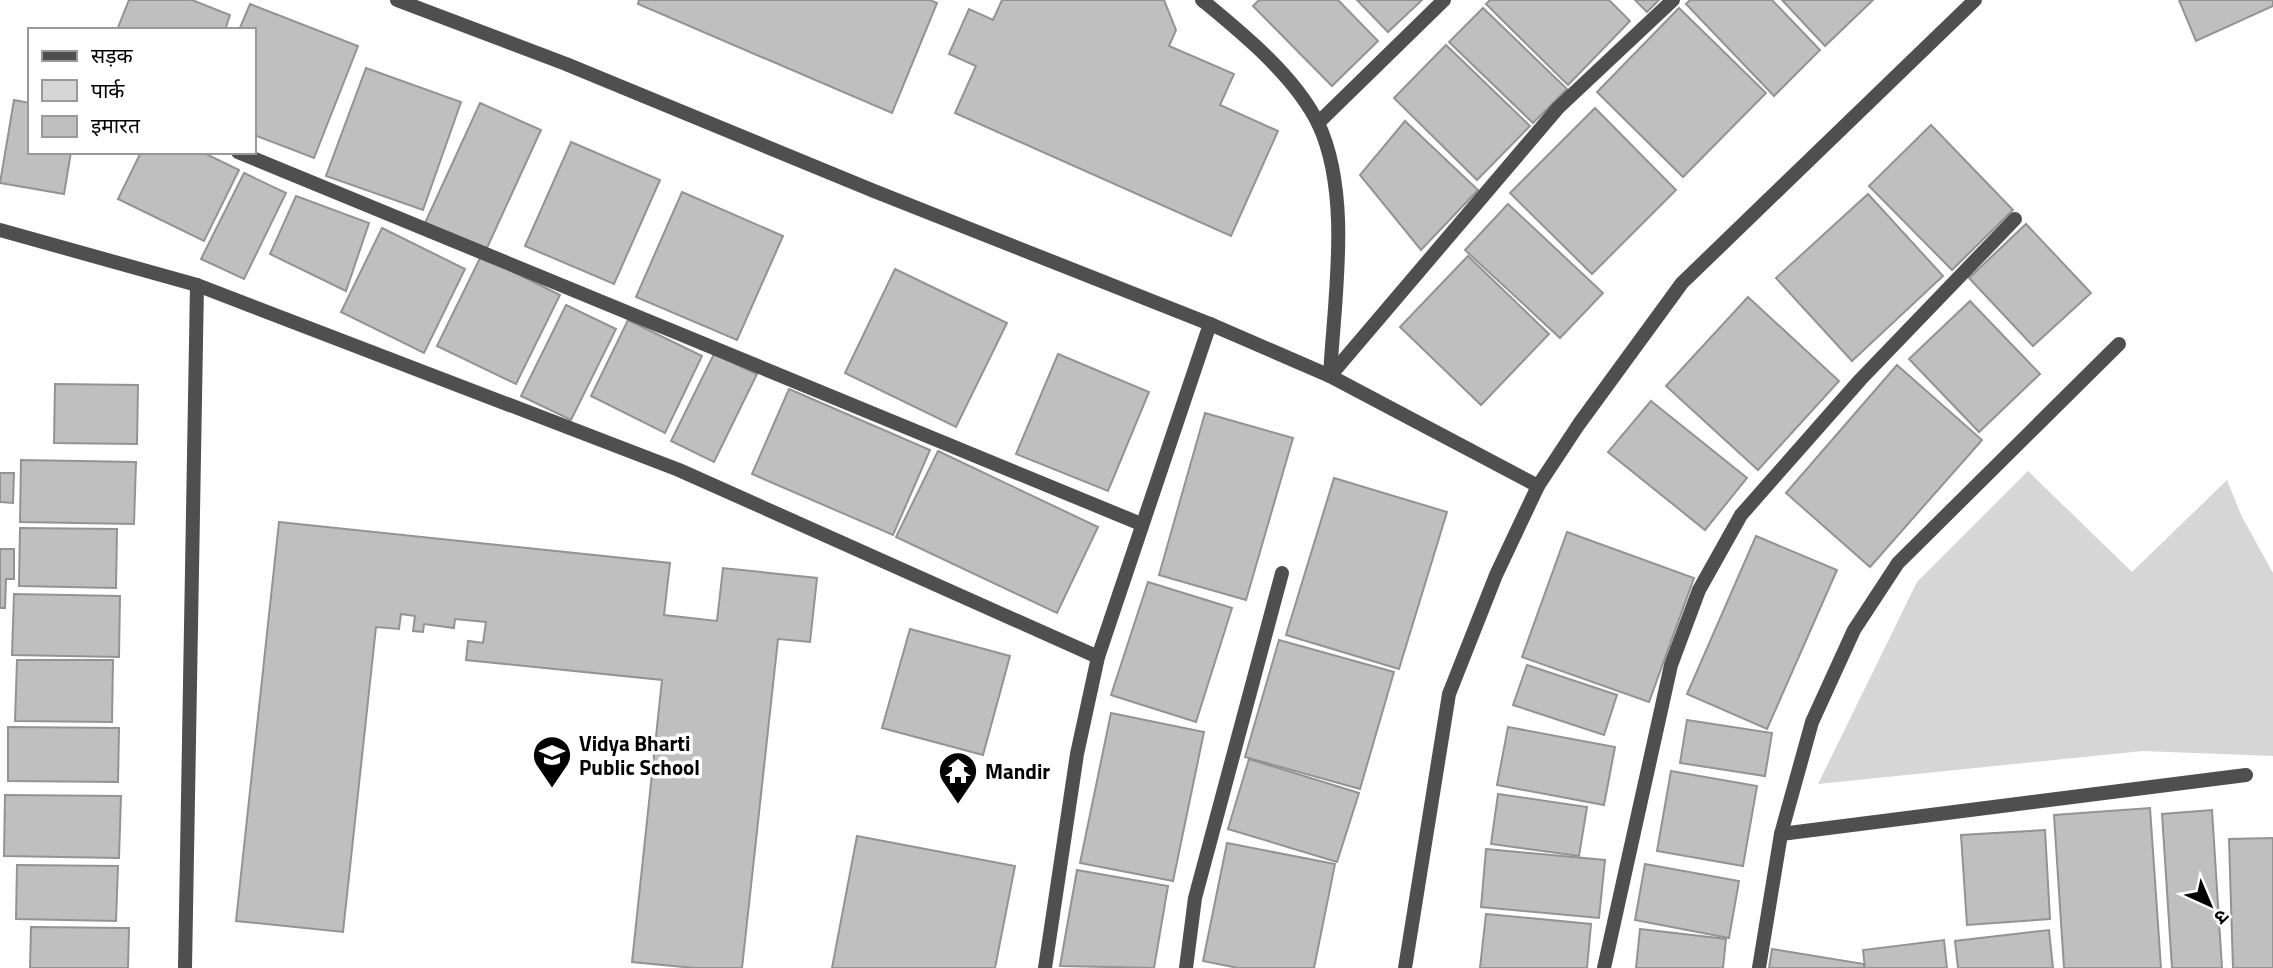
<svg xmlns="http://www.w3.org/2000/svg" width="2273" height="968" viewBox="0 0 2273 968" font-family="'Titillium Web','Noto Sans Devanagari',sans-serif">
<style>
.green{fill:#d6d6d6}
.building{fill:#bfbfbf;stroke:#939393;stroke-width:2}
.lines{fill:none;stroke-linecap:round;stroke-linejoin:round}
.minor{stroke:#4f4f4f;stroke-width:14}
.labels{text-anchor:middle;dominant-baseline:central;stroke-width:7;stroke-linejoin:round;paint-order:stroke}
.poi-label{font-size:21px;font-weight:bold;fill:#000;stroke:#fff;text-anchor:start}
</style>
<rect width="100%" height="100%" fill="#fff"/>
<!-- green -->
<polygon class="green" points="2028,471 2132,572 2227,480 2242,517 2273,573 2273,756 2143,751 1818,784 1917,582"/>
<!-- building -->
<g class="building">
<polygon points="129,0 192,0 230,15 225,30 117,30"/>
<polygon points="639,0 930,0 937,3 892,113 638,4"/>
<polygon points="1002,0 1164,0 1176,30 1169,46 1234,74 1220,105 1278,131 1231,236 955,113 976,66 949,54 969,9 993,20"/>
<polygon points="1259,0 1338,0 1378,41 1332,86 1253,6"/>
<polygon points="1357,0 1422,0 1388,32"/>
<polygon points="1490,0 1609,0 1630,21 1568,85 1486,4"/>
<polygon points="1635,0 1659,0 1647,12"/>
<polygon points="1690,0 1772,0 1820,50 1774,96 1686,4"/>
<polygon points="1782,0 1873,0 1825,46"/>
<polygon points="2179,0 2273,0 2273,6 2196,41"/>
<polygon points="250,4 358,46 314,158 254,135 254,30 239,30"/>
<polygon points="1483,8 1567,89 1533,123 1449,42"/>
<polygon points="1679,8 1766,93 1683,177 1597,92"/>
<polygon points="1446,45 1530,126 1477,180 1394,98"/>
<polygon points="366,68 461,102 423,210 326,176"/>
<polygon points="14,100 30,103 30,152 71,152 64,194 0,183"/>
<polygon points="480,103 541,130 486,250 425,223"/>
<polygon points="1595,108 1676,190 1592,274 1510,193"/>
<polygon points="1405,121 1478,190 1421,250 1360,175"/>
<polygon points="1931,125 2013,210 1952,270 1869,186"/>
<polygon points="571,142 660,180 614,284 525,246"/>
<polygon points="141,152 202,152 239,170 204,241 118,199"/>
<polygon points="244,173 286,193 244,279 201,259"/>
<polygon points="682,192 783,236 737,340 636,297"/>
<polygon points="1868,194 1943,276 1852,361 1776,278"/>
<polygon points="296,196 369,223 346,291 270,254"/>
<polygon points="1508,204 1603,293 1560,338 1465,250"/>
<polygon points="2026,224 2091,293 2033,346 1969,278"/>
<polygon points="382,228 465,269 424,353 341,312"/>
<polygon points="481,256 560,295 516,384 437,346"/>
<polygon points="1468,256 1549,334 1481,405 1400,327"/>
<polygon points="895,269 1007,323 956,427 845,373"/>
<polygon points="1748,297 1839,381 1758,470 1666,386"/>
<polygon points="1970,301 2040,374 1979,432 1909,359"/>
<polygon points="566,305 616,329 571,420 521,396"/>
<polygon points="628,320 702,356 665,433 591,396"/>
<polygon points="714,354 757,374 714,462 671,441"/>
<polygon points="1058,354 1149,392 1108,491 1016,454"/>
<polygon points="1897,365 1982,440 1870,567 1786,493"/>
<polygon points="55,384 138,385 137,444 54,443"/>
<polygon points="789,389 930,450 893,535 752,474"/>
<polygon points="1651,401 1747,478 1705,530 1608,452"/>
<polygon points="1205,413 1293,438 1246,600 1159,575"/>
<polygon points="938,451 1098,527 1057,613 896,537"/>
<polygon points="21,460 136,462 134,524 20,522"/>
<polygon points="0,473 14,473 13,503 0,502"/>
<polygon points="1334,478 1447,512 1399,669 1286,635"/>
<polygon points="279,522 670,563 664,615 717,621 723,568 817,578 810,642 778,639 742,968 694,968 632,962 662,680 466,660 468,641 483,643 486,622 455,619 454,628 424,624 423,632 413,631 415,616 401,614 399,629 376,627 343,932 236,921"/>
<polygon points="20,528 117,529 116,588 19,586"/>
<polygon points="1567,532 1694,578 1649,702 1522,657"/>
<polygon points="1756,536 1837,570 1767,729 1687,694"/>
<polygon points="0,549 14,549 14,579 6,579 5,608 0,608"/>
<polygon points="1148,582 1232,608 1196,722 1111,695"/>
<polygon points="14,594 120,596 119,657 12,655"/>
<polygon points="910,629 1010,656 983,755 882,728"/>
<polygon points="1279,640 1394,672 1360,789 1245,757"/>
<polygon points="17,660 113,660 112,722 15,721"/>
<polygon points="1527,665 1617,695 1604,735 1513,705"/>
<polygon points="1111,713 1204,732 1173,881 1080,863"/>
<polygon points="1687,720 1772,733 1765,776 1680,763"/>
<polygon points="8,727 119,728 118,782 8,781"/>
<polygon points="1508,727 1615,747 1604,805 1497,785"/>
<polygon points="1249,759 1359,793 1337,862 1228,829"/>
<polygon points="1671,771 1757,786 1743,866 1657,851"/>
<polygon points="1498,794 1587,807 1579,856 1491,844"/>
<polygon points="5,795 121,796 119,858 4,856"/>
<polygon points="2150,808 2161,968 2064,968 2054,815"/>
<polygon points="2212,810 2222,968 2172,968 2162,814"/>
<polygon points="2045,830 2050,919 1967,925 1961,835"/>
<polygon points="857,836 1015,866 995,968 832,968"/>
<polygon points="2273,838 2273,968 2233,968 2229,839"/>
<polygon points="1227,843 1335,864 1314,968 1238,968 1203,961"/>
<polygon points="1486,849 1605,860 1599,918 1481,907"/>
<polygon points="1645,864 1739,881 1729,938 1635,920"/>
<polygon points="17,865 118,866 116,921 16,919"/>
<polygon points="1077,870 1168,886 1154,968 1060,966"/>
<polygon points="1486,914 1591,924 1587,968 1480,968"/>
<polygon points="31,927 129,928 128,968 30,968"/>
<polygon points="1640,929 1726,939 1723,968 1636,968"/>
<polygon points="2049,930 2053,968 1958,968 1955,941"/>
<polygon points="1944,940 1947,968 1865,968 1863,950"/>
<polygon points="1772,949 1864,964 1864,968 1769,968"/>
</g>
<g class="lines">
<!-- minor -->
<g class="minor">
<polyline points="397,0 566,64 874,191 1210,324 1330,376 1538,486"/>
<path d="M1202 0C1242 33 1294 75 1318 123 1352 195 1334 299 1330 376"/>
<polyline points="1318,123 1444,0"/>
<polyline points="238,152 1141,524"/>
<polyline points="0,230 197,285 679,470 1098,657"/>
<polyline points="1330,376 1558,108 1673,0"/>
<polyline points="1781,834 2246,775"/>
<polyline points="185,968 197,285"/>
<polyline points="1045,968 1077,754 1098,657 1210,324"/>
<polyline points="1186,968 1195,898 1282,573"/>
<polyline points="1405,968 1449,694 1496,575 1538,486 1579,424 1682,283 1975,0"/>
<polyline points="1604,968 1671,665 1699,590 1741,515 1860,380 2015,219"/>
<polyline points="1759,968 1781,834 1812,722 1854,630 1898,563 2119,344"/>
</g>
</g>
<!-- icons -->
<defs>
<g id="school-pin" transform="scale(2.0125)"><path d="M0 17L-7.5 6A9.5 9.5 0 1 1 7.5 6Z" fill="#000" stroke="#fff"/><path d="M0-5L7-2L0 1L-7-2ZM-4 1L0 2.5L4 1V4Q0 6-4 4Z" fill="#fff"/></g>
<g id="temple-pin" transform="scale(2.0125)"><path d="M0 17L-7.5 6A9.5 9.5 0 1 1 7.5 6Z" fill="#000" stroke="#fff"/><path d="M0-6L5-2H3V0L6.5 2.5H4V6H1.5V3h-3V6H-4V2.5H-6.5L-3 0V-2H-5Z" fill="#fff"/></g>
</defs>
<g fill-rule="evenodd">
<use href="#school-pin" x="552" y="755"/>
<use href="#temple-pin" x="958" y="771"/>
</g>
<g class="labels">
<!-- poi labels -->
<g class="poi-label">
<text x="579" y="743">Vidya Bharti<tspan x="579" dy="24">Public School</tspan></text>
<text x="985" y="771">Mandir</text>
</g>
</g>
<!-- legend -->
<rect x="28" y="28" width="228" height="126" fill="#ffffff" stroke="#999999" stroke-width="2"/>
<rect x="42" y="51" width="35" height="10" fill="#4f4f4f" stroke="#999999" stroke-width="2"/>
<text x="91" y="63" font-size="21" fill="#000000">सड़क</text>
<rect x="42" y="80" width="35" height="21" fill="#d6d6d6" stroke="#999999" stroke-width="2"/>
<text x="91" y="98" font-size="21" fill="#000000">पार्क</text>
<rect x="42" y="116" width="35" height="21" fill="#bfbfbf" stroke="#999999" stroke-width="2"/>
<text x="91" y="133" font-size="21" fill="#000000">इमारत</text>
<!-- north arrow -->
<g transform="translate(2210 905) rotate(136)" stroke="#ffffff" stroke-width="5" paint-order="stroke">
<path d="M0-5L12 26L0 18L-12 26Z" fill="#000000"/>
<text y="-10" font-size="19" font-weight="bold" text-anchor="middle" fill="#000000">उ</text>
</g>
</svg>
